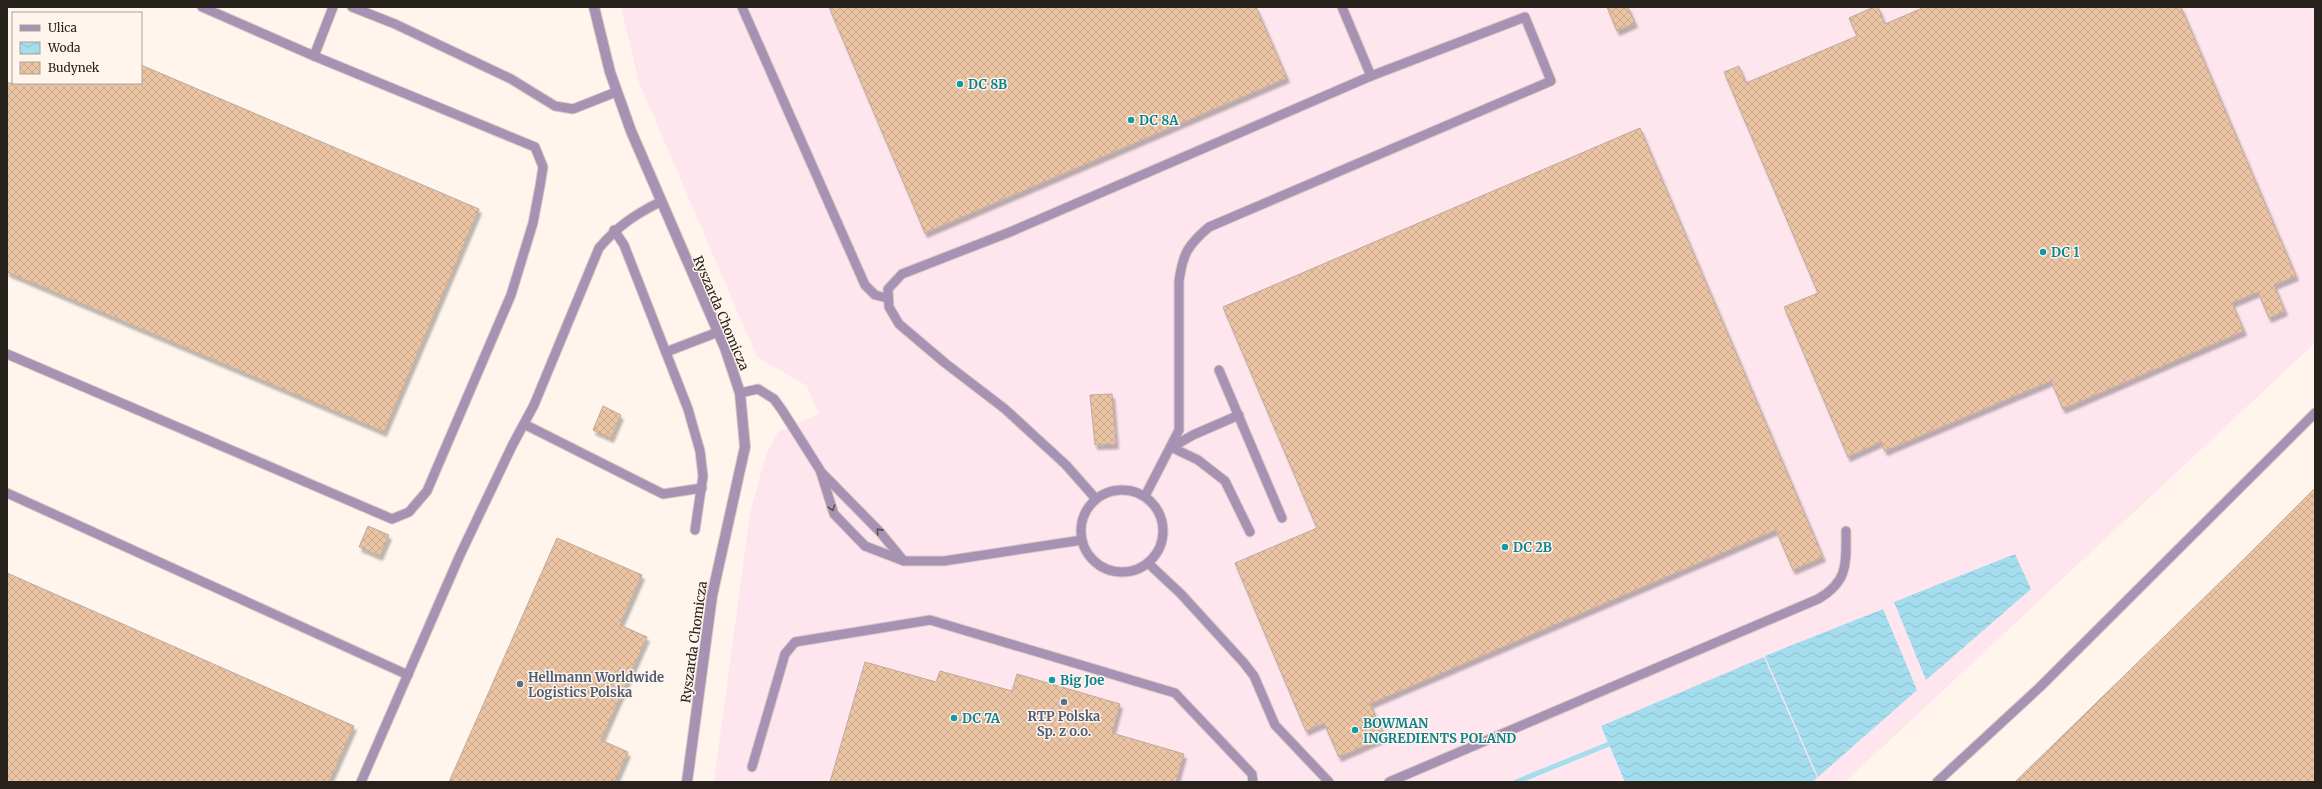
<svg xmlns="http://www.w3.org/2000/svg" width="2322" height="789" viewBox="0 0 2322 789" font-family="Merriweather,serif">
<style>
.commercial{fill:#fee5ee}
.water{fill:url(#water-waves)}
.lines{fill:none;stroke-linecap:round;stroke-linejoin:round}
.stream{stroke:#a4ddee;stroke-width:5}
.building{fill:url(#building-cross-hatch);stroke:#bbaa9d;filter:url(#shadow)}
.service-casing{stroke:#d8cfc7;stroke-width:11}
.minor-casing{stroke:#d8cfc7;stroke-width:12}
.service{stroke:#a892b3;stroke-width:9}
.minor{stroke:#a892b3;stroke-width:10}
.oneway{stroke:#5b4f59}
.culture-dot{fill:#0f9aa8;stroke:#fff5ec;stroke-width:1.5}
.service-dot{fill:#5c6f8a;stroke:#fff5ec;stroke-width:1.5}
.labels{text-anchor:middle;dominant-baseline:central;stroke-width:3;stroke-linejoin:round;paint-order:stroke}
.culture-label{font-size:13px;font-weight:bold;fill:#0d838f;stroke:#fff5ec;text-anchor:start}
.street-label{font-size:13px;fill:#28221d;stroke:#fff5ec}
.service-label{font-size:13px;font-weight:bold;fill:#4e5e75;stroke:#fff5ec;text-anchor:start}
</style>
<defs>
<pattern id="water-waves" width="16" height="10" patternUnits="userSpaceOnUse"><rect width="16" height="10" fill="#a4ddee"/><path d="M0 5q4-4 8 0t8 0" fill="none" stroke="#8dbdcc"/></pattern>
<pattern id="building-cross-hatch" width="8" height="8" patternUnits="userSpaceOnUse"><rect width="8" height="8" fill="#ebc4a4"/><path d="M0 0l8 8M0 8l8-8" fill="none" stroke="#caa88d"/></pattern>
<filter id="shadow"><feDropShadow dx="2.5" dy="4.5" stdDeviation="1" flood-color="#0004"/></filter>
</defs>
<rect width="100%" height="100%" fill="#fff5ec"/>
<!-- commercial -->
<polygon class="commercial" points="621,7 2315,7 2315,343 1845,782 714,782 750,513 766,455 778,432 819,414 807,386 757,357 639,82"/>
<!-- water -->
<g class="water">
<polygon points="2015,554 2031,589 1926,680 1894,602"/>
<polygon points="1883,609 1917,690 1818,777 1765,656"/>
<polygon points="1764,657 1817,778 1812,782 1625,782 1601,726"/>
</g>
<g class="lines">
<!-- stream -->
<polyline class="stream" points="1516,782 1609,744"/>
</g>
<!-- building -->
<g class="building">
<polygon points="829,7 1256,7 1287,78 925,233"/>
<polygon points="1607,7 1628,7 1635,23 1617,31"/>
<polygon points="1874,7 1878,7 1885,24 1925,7 2181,7 2296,276 2274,285 2285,311 2269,318 2258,292 2232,303 2244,331 2063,409 2051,381 1885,451 1881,442 1848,457 1784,307 1818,293 1724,72 1739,66 1746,83 1857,36 1849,18"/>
<polygon points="141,65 479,209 384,432 7,272 7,83 141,83"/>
<polygon points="1640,128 1823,557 1793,570 1776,530 1370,704 1385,737 1339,757 1324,723 1306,731 1235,563 1317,528 1223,307"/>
<polygon points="1112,394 1116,444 1095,445 1090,395"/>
<polygon points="603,406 621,415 611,438 593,430"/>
<polygon points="2315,488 2315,782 2015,782 2244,559"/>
<polygon points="368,526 389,535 380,556 359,547"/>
<polygon points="557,538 642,575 620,625 647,637 601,740 628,752 615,782 449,782"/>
<polygon points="7,573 354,726 329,782 7,782"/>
<polygon points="865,662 936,682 940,671 1012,691 1017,674 1120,704 1112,733 1184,754 1176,782 830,782"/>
</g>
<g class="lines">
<!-- service casing -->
<g class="service-casing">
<g id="service">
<polyline points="352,7 395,24 511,79 555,106 573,109 616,92"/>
<polyline points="742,7 865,285 875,295 887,298"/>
<polyline points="1342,7 1371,76"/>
<polyline points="314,56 333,7"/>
<polyline points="614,230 624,245 688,409 700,451 703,476 695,530"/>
<polyline points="666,352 718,332"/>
<polyline points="7,354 392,519 409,512 427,491 511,295 533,223 540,186 543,167 535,147 314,56 202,7"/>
<polyline points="1219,370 1282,518"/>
<polyline points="740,393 758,389 774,399 782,410 820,470 834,514 865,546 904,561 944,561 1082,540"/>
<polyline points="524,424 663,494 702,488"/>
<polyline points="1171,447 1198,460 1225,481 1250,532"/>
<polyline points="1172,447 1193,435 1239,415"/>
<polyline points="822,473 880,532 903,560"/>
<circle cx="1122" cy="531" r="41"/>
<polyline points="7,493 408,675"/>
<path d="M1096 499 1066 465 1005 409 945 363 899 324 889 307 888 289 902 274 1010 232 1371 76 1525 17 1551 81 1209 227C1188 245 1183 253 1179 281V430L1145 496"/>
<polyline points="1149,564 1181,594 1244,663 1254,676 1275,725 1329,782"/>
<polyline points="752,767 785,654 795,642 930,620 1175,693 1252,774 1253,782"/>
<path d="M361 782 460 555 512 446 534 405 599 248C618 226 634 215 660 202"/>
<path d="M1389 782 1818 599C1849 581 1846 563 1846 531"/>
<polyline points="1937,782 2040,687 2315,413"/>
</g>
</g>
<!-- minor casing -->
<g class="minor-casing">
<polyline id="minor" points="594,7 610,72 631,131 725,348 740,393 745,447 712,596 687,782"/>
</g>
<!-- service -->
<use href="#service" class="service"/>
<!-- minor -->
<use href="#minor" class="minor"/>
</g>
<!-- one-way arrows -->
<defs><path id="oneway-chevron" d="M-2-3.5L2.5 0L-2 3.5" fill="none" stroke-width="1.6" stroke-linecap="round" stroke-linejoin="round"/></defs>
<g class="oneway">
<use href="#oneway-chevron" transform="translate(832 508) rotate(72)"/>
<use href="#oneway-chevron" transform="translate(879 531) rotate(-132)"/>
</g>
<!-- markers -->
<g class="culture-dot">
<circle cx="960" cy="84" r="4"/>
<circle cx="1131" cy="120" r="4"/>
<circle cx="2043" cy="252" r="4"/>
<circle cx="1505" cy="547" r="4"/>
<circle cx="1052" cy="680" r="4"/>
<circle cx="954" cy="718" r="4"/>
<circle cx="1355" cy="730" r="4"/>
</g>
<g class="service-dot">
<circle cx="520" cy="684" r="4"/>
<circle cx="1064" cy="702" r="4"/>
</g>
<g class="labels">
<!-- culture labels -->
<g class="culture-label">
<text x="968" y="84">DC 8B</text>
<text x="1139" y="120">DC 8A</text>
<text x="2051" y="252">DC 1</text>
<text x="1513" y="547">DC 2B</text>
<text x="1060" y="680">Big Joe</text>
<text x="962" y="718">DC 7A</text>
<text x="1363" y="723">BOWMAN<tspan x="1363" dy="15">INGREDIENTS POLAND</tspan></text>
</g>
<!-- street labels -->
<g class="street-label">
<text transform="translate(721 313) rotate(67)">Ryszarda Chomicza</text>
<text transform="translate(694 642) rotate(-82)">Ryszarda Chomicza</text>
</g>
<!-- service labels -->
<g class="service-label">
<text x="528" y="677">Hellmann Worldwide<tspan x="528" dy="15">Logistics Polska</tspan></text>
<text x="1064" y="716" text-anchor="middle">RTP Polska<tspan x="1064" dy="15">Sp. z o.o.</tspan></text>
</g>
</g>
<!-- border -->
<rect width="2322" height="789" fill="none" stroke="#28221d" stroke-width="16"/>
<!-- legend -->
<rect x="12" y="12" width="130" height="72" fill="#fff5ec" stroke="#a9a199"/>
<rect x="20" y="25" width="20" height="6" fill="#a892b3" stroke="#a9a199"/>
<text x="48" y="32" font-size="12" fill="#28221d">Ulica</text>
<rect x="20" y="42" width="20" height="12" fill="url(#water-waves)" stroke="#a9a199"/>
<text x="48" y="52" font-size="12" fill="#28221d">Woda</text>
<rect x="20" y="62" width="20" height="12" fill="url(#building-cross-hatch)" stroke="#a9a199"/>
<text x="48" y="72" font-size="12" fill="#28221d">Budynek</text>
</svg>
